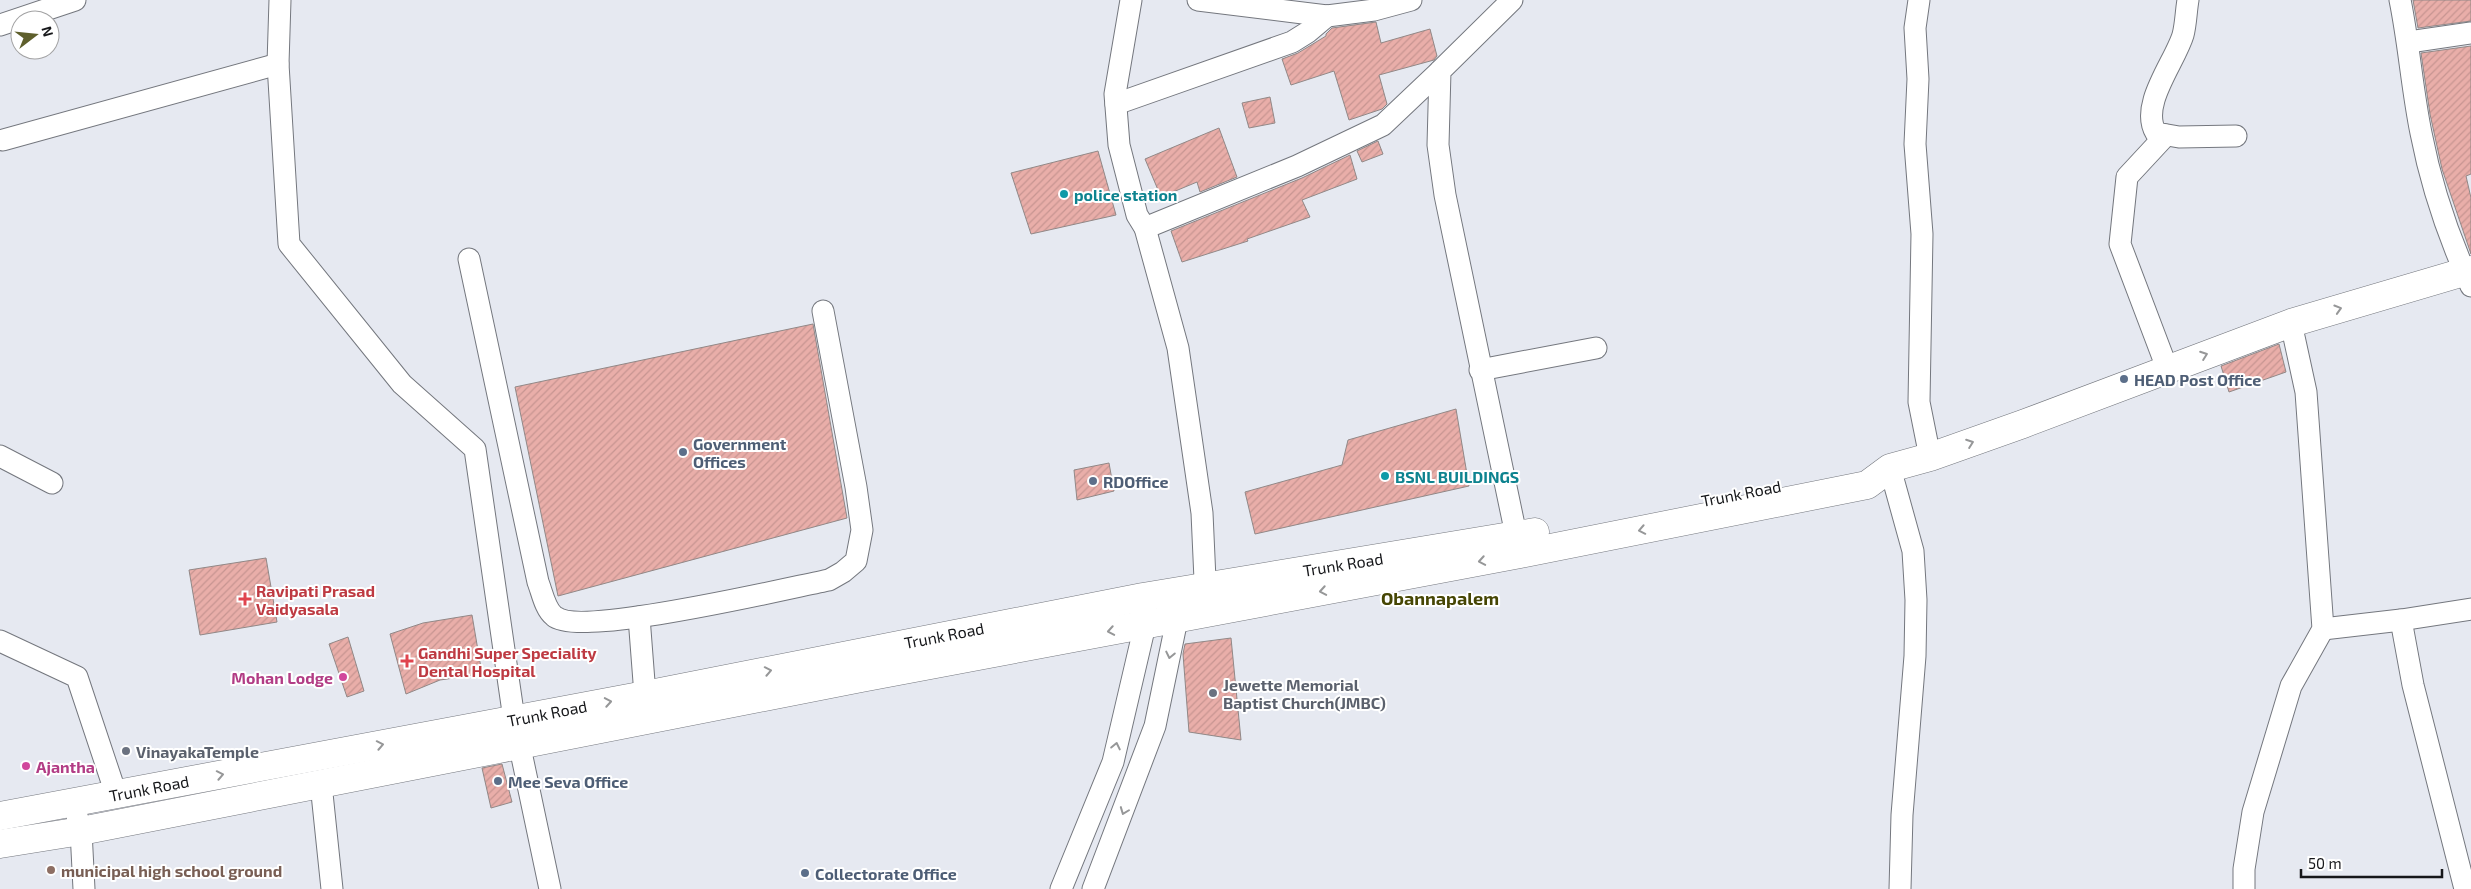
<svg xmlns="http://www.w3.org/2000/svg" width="2471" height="889" viewBox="0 0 2471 889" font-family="'Exo 2',sans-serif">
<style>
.building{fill:url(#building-hatch);stroke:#918887}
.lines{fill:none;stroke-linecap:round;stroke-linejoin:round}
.minor-casing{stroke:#74777e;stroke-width:23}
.major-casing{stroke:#74777e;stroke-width:29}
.minor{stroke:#fff;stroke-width:21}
.major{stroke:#fff;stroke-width:28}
.oneway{stroke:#969798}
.culture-dot{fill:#0f9aa8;stroke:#fff;stroke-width:2}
.service-dot{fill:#5c6f8a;stroke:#fff;stroke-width:2}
.health-dot{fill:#e0444e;stroke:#fff;stroke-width:2}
.hotel-dot{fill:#d1479c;stroke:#fff;stroke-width:2}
.worship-dot{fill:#6b7280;stroke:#fff;stroke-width:2}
.education-dot{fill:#8d6e63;stroke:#fff;stroke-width:2}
.labels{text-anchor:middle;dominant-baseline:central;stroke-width:4;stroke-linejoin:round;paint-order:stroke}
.culture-label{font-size:16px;font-weight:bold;fill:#0d838f;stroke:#fff;text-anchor:start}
.service-label{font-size:16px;font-weight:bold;fill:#4e5e75;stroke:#fff;text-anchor:start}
.street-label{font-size:16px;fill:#16171a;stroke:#fff}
.health-label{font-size:16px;font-weight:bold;fill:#be3a42;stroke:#fff;text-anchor:start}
.hotel-label{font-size:16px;font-weight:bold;fill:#b23c85;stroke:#fff;text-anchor:end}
.worship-label{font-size:16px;font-weight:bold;fill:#5b616d;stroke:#fff;text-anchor:start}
.education-label{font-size:16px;font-weight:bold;fill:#785e54;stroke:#fff;text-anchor:start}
.neighbourhood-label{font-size:18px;font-weight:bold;fill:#464604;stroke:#fff}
</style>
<defs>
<pattern id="building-hatch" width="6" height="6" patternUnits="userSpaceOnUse" patternTransform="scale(1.25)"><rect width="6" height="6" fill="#e9aea9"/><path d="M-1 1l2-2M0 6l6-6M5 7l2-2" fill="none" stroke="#c79591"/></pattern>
</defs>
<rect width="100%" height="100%" fill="#e6e9f1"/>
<!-- building -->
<g class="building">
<polygon points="2413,0 2471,0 2471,21 2418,28"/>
<polygon points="1376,22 1381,43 1430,29 1437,56 1434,60 1379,75 1387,104 1382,109 1349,120 1334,71 1291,85 1282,59 1298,53 1326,36 1326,34 1332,28"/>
<polygon points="2471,46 2471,174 2466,176 2471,198 2471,254 2442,169 2430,114 2421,53"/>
<polygon points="1270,97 1275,123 1249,128 1242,103"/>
<polygon points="1219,128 1237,177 1200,192 1197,182 1161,197 1145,159"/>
<polygon points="1378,141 1383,154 1362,162 1357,151"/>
<polygon points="1098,151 1116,215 1031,234 1011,173"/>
<polygon points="1350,155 1357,179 1302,200 1310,217 1247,239 1248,241 1182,262 1171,231 1302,178"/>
<polygon points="813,324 847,518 558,596 515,387"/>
<polygon points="2279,344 2286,372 2229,392 2221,366"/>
<polygon points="1456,409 1469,486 1255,534 1245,492 1342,465 1348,440"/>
<polygon points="1109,463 1114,491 1077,500 1074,470"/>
<polygon points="266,558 277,622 200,635 189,570"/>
<polygon points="472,615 482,674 440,680 406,694 390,634 423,623"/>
<polygon points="348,637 364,691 347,697 329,644"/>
<polygon points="1231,638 1241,740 1189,732 1183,654 1185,644"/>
<polygon points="502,764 512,802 491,808 482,768"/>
</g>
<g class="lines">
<!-- minor casing -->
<g class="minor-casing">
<g id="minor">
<polyline points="280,0 278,64 289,244 402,384 475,449 514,719 550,889"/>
<polyline points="1131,0 1115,94 1119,145 1137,215 1145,228 1178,348 1202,513 1206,602"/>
<polyline points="1198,0 1327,16 1374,10 1411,0"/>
<polyline points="1512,0 1440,71 1438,145 1445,195 1519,549"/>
<polyline points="1919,0 1915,28 1918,79 1915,144 1922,234 1919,402 1930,457"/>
<path d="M2188 0C2186 11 2186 24 2183 35 2175 62 2139 105 2156 133L2179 137 2236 136"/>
<path d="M2400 0C2409 44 2412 89 2421 133 2431 185 2449 238 2471 286"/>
<polyline points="0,25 75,0"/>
<polyline points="2409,42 2471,33"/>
<polyline points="1116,104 1292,42 1308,32 1327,16"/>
<polyline points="2166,135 2127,177 2120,244 2167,368"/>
<polyline points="3,140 278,64"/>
<polyline points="1145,228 1297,166 1383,125 1440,71"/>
<path d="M469 259 538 582C542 592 545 609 554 616 579 638 788 588 829 580L843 572 856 561 862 530 856 487 823 311"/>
<polyline points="1480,370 1596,348"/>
<polyline points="0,456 52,483"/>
<polyline points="1890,468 1913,551 1916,600 1915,656 1902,815 1900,889"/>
<polyline points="639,617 645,695"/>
<polyline points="2401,620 2413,685 2465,889"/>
<polyline points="2323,629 2401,620 2471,609"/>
<polyline points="0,641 77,677 116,794"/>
<polyline points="321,784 332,889"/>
<polyline points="77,816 81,831 84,889"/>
<polyline points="1061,889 1113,762 1145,625 1144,611"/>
<polyline points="1093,889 1155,726 1180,605"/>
<polyline points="2244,889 2244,869 2253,812 2291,686 2323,629 2306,392 2291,323"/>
</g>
</g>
<!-- major casing -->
<g class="major-casing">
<g id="major">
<polyline points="0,816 645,695 1143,597 1535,532"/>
<polyline points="0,844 81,831 861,678 1520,554 1867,485 1890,468 1930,457 2023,424 2291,323 2471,270"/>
</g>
</g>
<!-- minor -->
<use href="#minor" class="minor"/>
<!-- major -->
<use href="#major" class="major"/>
</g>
<!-- one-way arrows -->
<defs><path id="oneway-chevron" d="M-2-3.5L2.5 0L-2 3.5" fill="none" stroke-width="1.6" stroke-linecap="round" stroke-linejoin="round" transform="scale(1.25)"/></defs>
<g class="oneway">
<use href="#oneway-chevron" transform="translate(2338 309) rotate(-17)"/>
<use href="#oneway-chevron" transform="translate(2204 355) rotate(-20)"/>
<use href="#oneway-chevron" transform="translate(1970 443) rotate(-20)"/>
<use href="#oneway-chevron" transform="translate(1642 530) rotate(169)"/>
<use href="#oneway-chevron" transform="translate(1482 561) rotate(170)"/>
<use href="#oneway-chevron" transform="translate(1323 591) rotate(170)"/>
<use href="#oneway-chevron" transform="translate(1111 631) rotate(170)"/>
<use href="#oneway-chevron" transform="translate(1170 655) rotate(102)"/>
<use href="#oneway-chevron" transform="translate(768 671) rotate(-11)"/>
<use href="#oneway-chevron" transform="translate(608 702) rotate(-10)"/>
<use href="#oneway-chevron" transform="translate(380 745) rotate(-11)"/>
<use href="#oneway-chevron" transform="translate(1116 746) rotate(-78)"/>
<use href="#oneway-chevron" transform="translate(220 775) rotate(-11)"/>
<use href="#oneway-chevron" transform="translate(1124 811) rotate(111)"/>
</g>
<!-- markers -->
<g class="culture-dot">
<circle cx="1064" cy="194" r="5"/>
<circle cx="1385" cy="476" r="5"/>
</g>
<g class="service-dot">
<circle cx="2124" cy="379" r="5"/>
<circle cx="683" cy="452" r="5"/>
<circle cx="1093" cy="481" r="5"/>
<circle cx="498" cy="781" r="5"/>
<circle cx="805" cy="873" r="5"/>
</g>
<g class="health-dot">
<path d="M242.5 591.5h5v5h5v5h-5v5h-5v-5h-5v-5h5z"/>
<path d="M404.5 653.5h5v5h5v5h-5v5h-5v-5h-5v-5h5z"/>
</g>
<g class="hotel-dot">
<circle cx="343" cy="677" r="5"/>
<circle cx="26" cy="766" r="5"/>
</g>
<g class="worship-dot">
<circle cx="1213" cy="693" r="5"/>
<circle cx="126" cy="751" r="5"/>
</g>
<circle class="education-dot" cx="51" cy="870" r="5"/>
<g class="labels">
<!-- culture labels -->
<g class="culture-label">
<text x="1074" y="194">police station</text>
<text x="1395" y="476">BSNL BUILDINGS</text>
</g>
<!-- service labels -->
<g class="service-label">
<text x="2134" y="379">HEAD Post Office</text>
<text x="693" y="443">Government<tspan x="693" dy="18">Offices</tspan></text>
<text x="1103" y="481">RDOffice</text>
<text x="508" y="781">Mee Seva Office</text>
<text x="815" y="873">Collectorate Office</text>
</g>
<!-- street labels -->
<g class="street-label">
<text transform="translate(1741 493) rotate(-11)">Trunk Road</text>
<text transform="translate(1343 564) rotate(-9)">Trunk Road</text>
<text transform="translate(944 635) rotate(-11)">Trunk Road</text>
<text transform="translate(547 713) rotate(-11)">Trunk Road</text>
<text transform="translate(149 788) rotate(-11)">Trunk Road</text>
</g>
<!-- health labels -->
<g class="health-label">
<text x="256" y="590">Ravipati Prasad<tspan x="256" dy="18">Vaidyasala</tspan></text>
<text x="418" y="652">Gandhi Super Speciality<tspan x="418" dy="18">Dental Hospital</tspan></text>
</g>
<!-- hotel labels -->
<g class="hotel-label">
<text x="333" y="677">Mohan Lodge</text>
<text x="36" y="766" text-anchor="start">Ajantha</text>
</g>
<!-- worship labels -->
<g class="worship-label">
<text x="1223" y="684">Jewette Memorial<tspan x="1223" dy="18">Baptist Church(JMBC)</tspan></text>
<text x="136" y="751">VinayakaTemple</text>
</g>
<!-- education labels -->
<g class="education-label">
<text x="61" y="870">municipal high school ground</text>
</g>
<!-- neighbourhood labels -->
<g class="neighbourhood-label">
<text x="1440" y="598">Obannapalem</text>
</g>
</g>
<!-- north arrow -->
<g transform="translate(35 35) rotate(74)"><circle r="24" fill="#ffffff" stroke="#a2a2a3"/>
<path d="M0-4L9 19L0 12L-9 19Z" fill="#5e5f2c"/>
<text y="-8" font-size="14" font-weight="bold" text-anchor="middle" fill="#16171a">N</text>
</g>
<!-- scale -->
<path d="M2301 869v8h141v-8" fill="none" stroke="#16171a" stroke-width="2.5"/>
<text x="2308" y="869" font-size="15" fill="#16171a" stroke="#ffffff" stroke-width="4" paint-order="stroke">50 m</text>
</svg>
